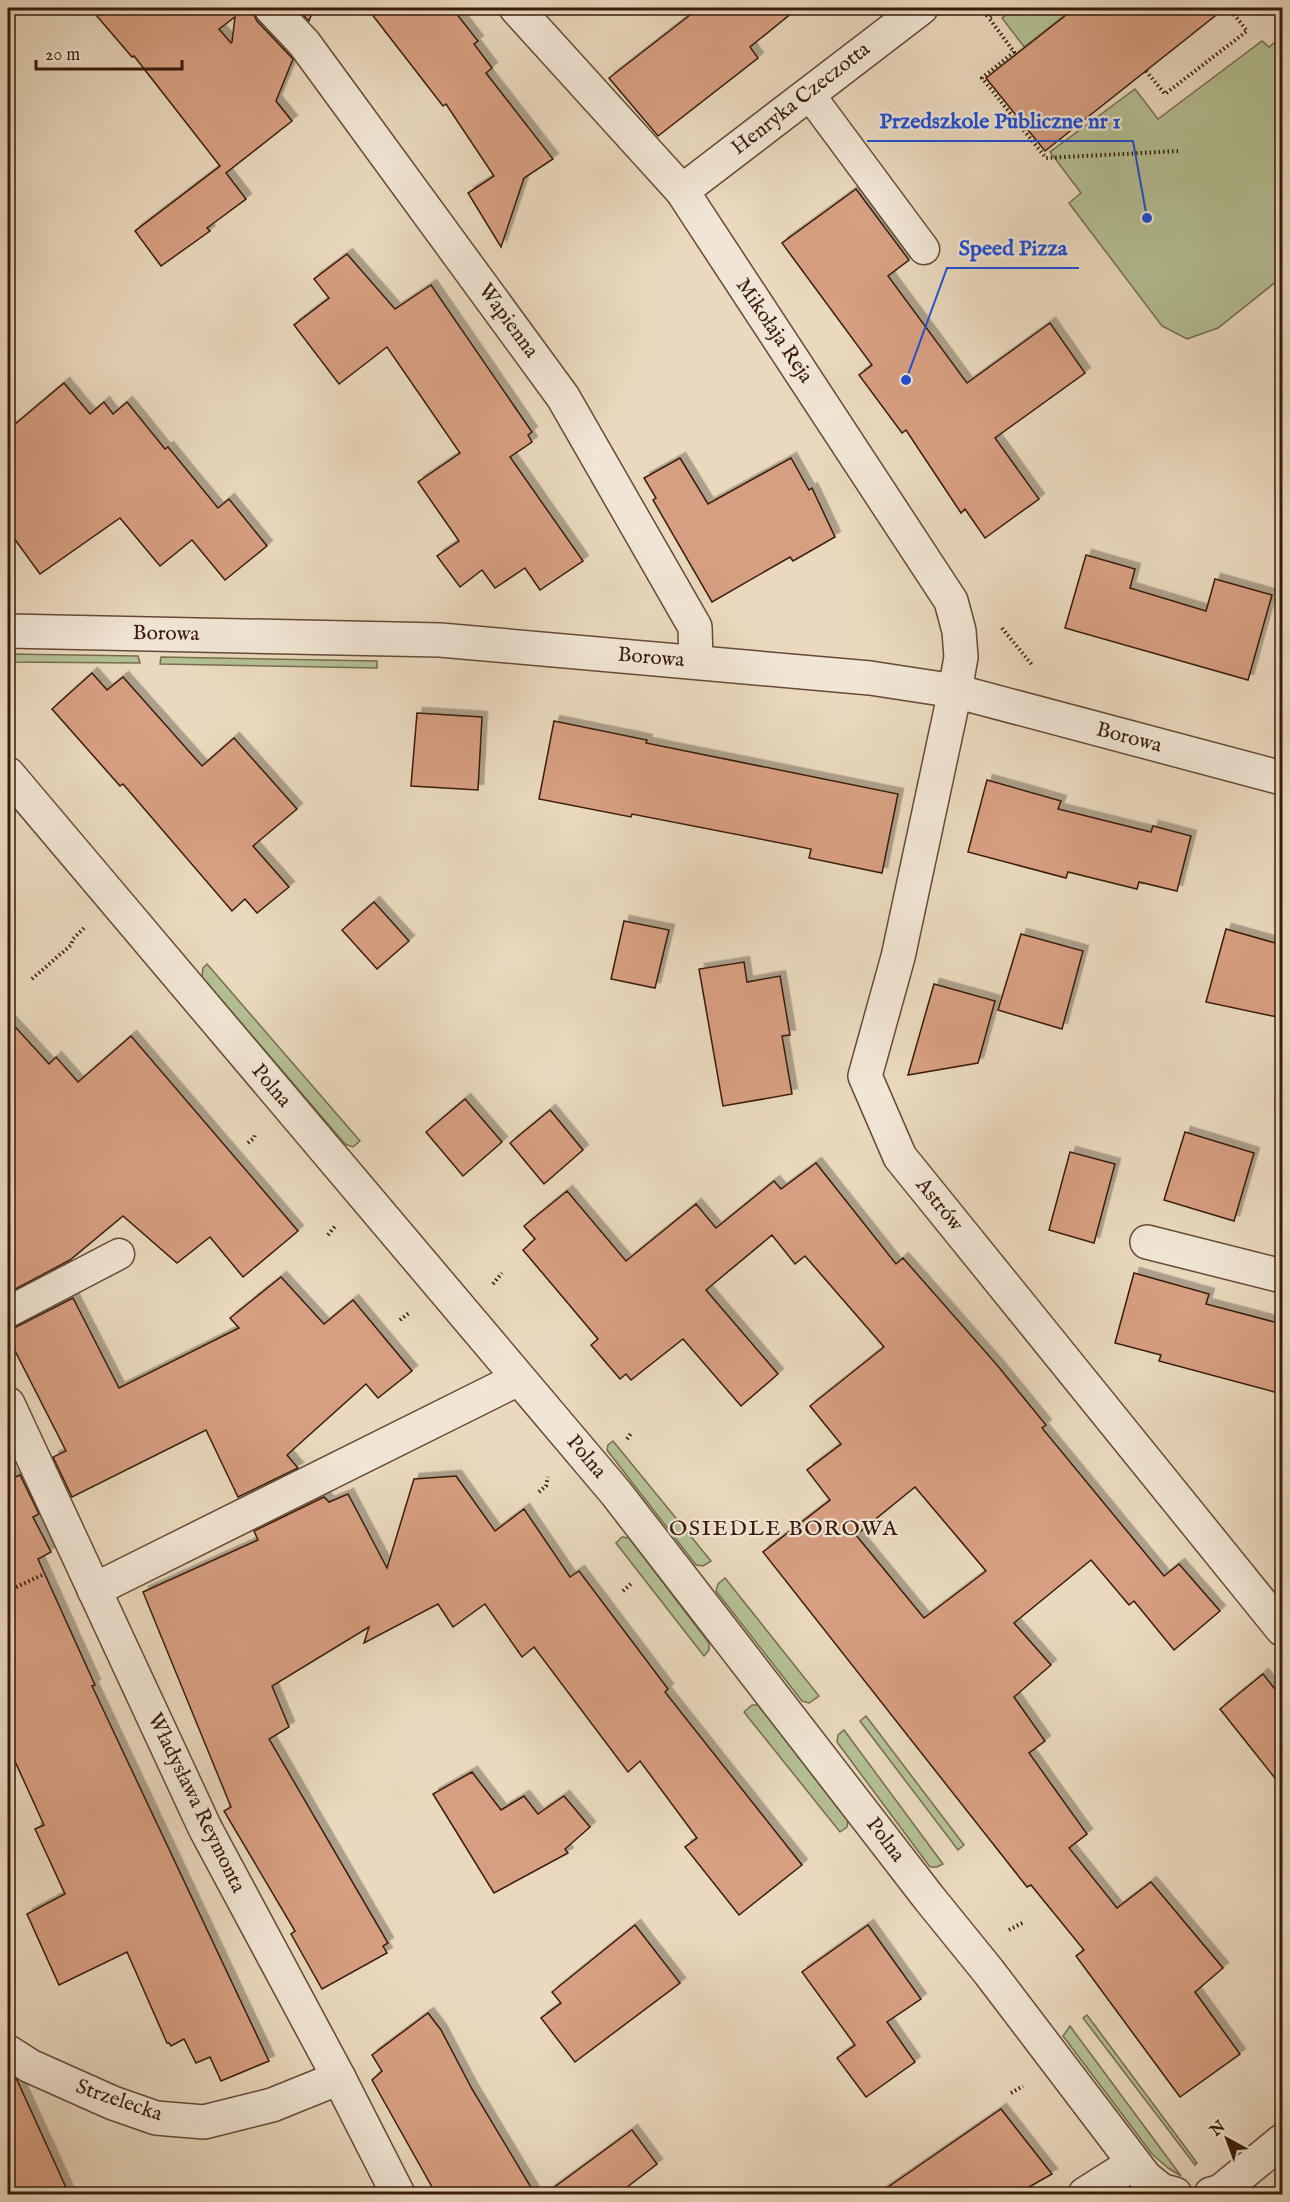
<svg xmlns="http://www.w3.org/2000/svg" width="1290" height="2202" viewBox="0 0 1290 2202" font-family="'IM FELL English',serif">
<style>
.green{fill:#b4c094;stroke:#766e4f;stroke-width:1.5}
.building{fill:#d79f81;stroke:#381b0a;stroke-width:1.5;fill-rule:evenodd;filter:url(#shadow)}
.lines{fill:none;stroke-linecap:round;stroke-linejoin:round}
.lane-casing{stroke:#644a37;stroke-width:33}
.street-casing{stroke:#644a37;stroke-width:36}
.path{stroke:#381b0a;stroke-width:4;stroke-dasharray:1.5 3;stroke-linecap:butt}
.lane{stroke:#f1e6d5;stroke-width:30}
.street{stroke:#f1e6d5;stroke-width:33}
.labels{text-anchor:middle;dominant-baseline:central;stroke-width:4.5;stroke-linejoin:round;paint-order:stroke}
.street-label{font-size:21px;fill:#381b0a;stroke:#f1e6d5}
.neighbourhood-label{font-size:22px;letter-spacing:1.5px;fill:#381b0a;stroke:#f1e6d5}
.leader{fill:none;stroke:#1d4ed8;stroke-width:2}
.callout-dot{fill:#1d4ed8;stroke:#f1e6d5;stroke-width:2}
.callout-label{font-size:22px;text-anchor:middle;font-weight:bold;fill:#1d4ed8;stroke:#f1e6d5;stroke-width:4.5;stroke-linejoin:round;paint-order:stroke}
</style>
<defs>
<filter id="shadow"><feDropShadow dx="5.5" dy="-5.5" stdDeviation="0" flood-color="#0004"/></filter>
</defs>
<rect width="100%" height="100%" fill="#ead9be"/>
<filter id="stains"><feTurbulence type="fractalNoise" baseFrequency=".00333" numOctaves="4"/><feColorMatrix values="0 0 0 0 .2 0 0 0 0 .09 0 0 0 0 .02 0 0 0 .5 -.17"/></filter>
<radialGradient id="worn" r=".72"><stop offset=".6" stop-color="#630" stop-opacity="0"/><stop offset="1" stop-color="#630" stop-opacity=".3"/></radialGradient>
<!-- green -->
<g class="green">
<polygon points="1016,8 1075,8 1025,48 1002,18"/>
<polygon points="1282,36 1282,277 1218,328 1187,339 1162,326 1069,203 1081,193 1050,152 1135,89 1158,119 1262,41 1269,47"/>
<polygon points="8,654 138,656 140,663 8,662"/>
<polygon points="161,657 377,661 377,668 160,664"/>
<polygon points="207,964 360,1141 353,1147 345,1144 202,977 203,968"/>
<polygon points="613,1441 711,1561 703,1566 696,1565 607,1450 608,1445"/>
<polygon points="622,1537 629,1538 709,1643 709,1650 704,1656 616,1543"/>
<polygon points="725,1578 819,1696 809,1703 802,1701 716,1591 718,1584"/>
<polygon points="752,1705 758,1705 848,1821 847,1827 840,1832 744,1712"/>
<polygon points="866,1716 964,1845 958,1850 860,1721"/>
<polygon points="844,1730 943,1864 937,1867 930,1867 837,1742 838,1735"/>
<polygon points="1087,2015 1197,2163 1195,2165 1083,2018"/>
<polygon points="1070,2026 1181,2176 1168,2168 1152,2154 1063,2036"/>
</g>
<!-- building -->
<g class="building">
<path d="M90 8H253V13L257 21 293 59 276 101 292 121 226 173 246 199 207 228 210 231 161 266 135 231 220 166 134 56 132 57ZM235 17 232 42 231 43 219 29Z"/>
<polygon points="296,8 314,8 309,21"/>
<polygon points="367,8 452,8 478,41 474,44 492,68 486,73 553,159 524,178 501,247 468,193 494,176 446,104 443,106"/>
<polygon points="699,8 798,8 750,47 758,58 658,136 609,78"/>
<polygon points="1075,8 1225,8 1045,151 986,78"/>
<polygon points="856,189 909,260 888,276 967,383 1050,323 1085,373 995,438 1039,499 985,538 965,509 961,513 906,430 902,433 859,375 872,365 782,243"/>
<polygon points="347,254 395,309 431,285 532,432 528,435 532,442 510,457 583,561 540,590 525,568 495,588 482,570 460,587 437,556 459,541 418,482 460,453 387,347 339,384 294,325 329,298 314,279"/>
<polygon points="64,383 90,414 104,402 113,414 127,402 165,449 168,447 218,508 229,499 267,546 225,580 192,540 160,566 120,518 40,574 8,530 8,430"/>
<polygon points="680,458 708,504 791,458 809,490 812,488 835,537 793,561 790,557 712,602 653,500 656,498 644,478"/>
<polygon points="1086,555 1135,569 1130,588 1206,611 1215,579 1272,595 1248,680 1065,628"/>
<polygon points="92,673 107,690 123,677 202,766 234,738 297,809 253,846 289,887 257,913 245,899 232,911 123,784 120,786 52,709"/>
<polygon points="417,713 482,717 478,790 411,786"/>
<polygon points="554,721 647,740 646,743 898,794 882,873 809,858 811,849 632,814 631,817 539,799"/>
<polygon points="987,780 1061,801 1058,809 1151,832 1153,826 1191,836 1177,891 1139,882 1137,889 1068,872 1066,878 968,852"/>
<polygon points="374,902 409,941 377,969 342,930"/>
<polygon points="624,921 669,930 655,988 611,979"/>
<polygon points="1226,929 1282,945 1282,1018 1206,1002"/>
<polygon points="1021,934 1083,951 1062,1029 998,1010"/>
<polygon points="744,962 747,982 780,976 790,1035 782,1036 792,1094 723,1106 699,969"/>
<polygon points="934,984 995,1001 978,1063 908,1075"/>
<polygon points="8,1019 49,1064 56,1057 78,1082 131,1036 298,1231 243,1277 210,1237 177,1263 123,1216 70,1260 8,1293"/>
<polygon points="465,1099 502,1142 463,1176 426,1132"/>
<polygon points="550,1110 583,1150 544,1184 510,1143"/>
<polygon points="1185,1132 1254,1153 1234,1221 1164,1200"/>
<polygon points="1070,1152 1115,1164 1094,1243 1049,1230"/>
<path d="M816 1163 896 1264 903 1258 997 1365 1046 1425 1042 1428 1164 1576 1179 1564 1220 1611 1174 1650 1134 1601 1129 1605 1091 1560 1014 1623 1051 1665 1014 1697 1045 1741 1029 1753 1087 1834 1069 1848 1117 1908 1151 1882 1223 1968 1195 1992 1240 2054 1180 2097 1076 1956 1084 1950 1031 1885 1027 1887 763 1552 830 1500 807 1470 841 1444 810 1406 884 1347 805 1256 795 1264 772 1235 706 1290 778 1374 741 1406 683 1339 631 1380 626 1374 620 1379 591 1345 598 1339 523 1250 535 1239 524 1226 567 1191 626 1261 696 1204 716 1228 774 1181 781 1189ZM915 1487 986 1571 924 1618 856 1535Z"/>
<polygon points="1134,1273 1209,1294 1206,1304 1282,1324 1282,1394 1159,1361 1161,1355 1115,1343"/>
<polygon points="281,1277 324,1324 353,1300 412,1371 378,1398 366,1384 287,1455 298,1468 238,1497 206,1430 72,1497 53,1457 66,1451 8,1337 8,1329 16,1327 73,1298 119,1388 239,1328 230,1318"/>
<polygon points="8,1468 13,1478 20,1475 39,1514 33,1517 51,1552 38,1559 95,1685 92,1686 269,2061 221,2081 210,2057 196,2063 184,2039 171,2046 169,2043 167,2043 127,1952 59,1985 27,1914 65,1894 35,1829 44,1825 8,1746"/>
<polygon points="456,1476 495,1531 524,1509 570,1577 579,1571 668,1689 665,1692 802,1865 739,1915 685,1847 697,1838 640,1761 628,1772 534,1647 522,1657 485,1604 453,1627 438,1604 364,1643 369,1627 272,1686 289,1727 269,1739 388,1943 383,1946 387,1953 322,1989 291,1934 295,1931 224,1811 231,1807 143,1592 258,1540 254,1531 324,1497 329,1502 348,1494 387,1568 414,1479"/>
<polygon points="1263,1674 1282,1698 1282,1787 1220,1709"/>
<polygon points="472,1772 501,1810 524,1796 538,1814 564,1796 590,1827 565,1849 568,1853 494,1893 433,1794"/>
<polygon points="635,1925 680,1983 575,2062 541,2018 561,2003 552,1992"/>
<polygon points="868,1925 921,1999 887,2022 915,2062 866,2097 837,2058 855,2045 802,1972"/>
<polygon points="428,2013 441,2030 472,2089 535,2194 436,2194 372,2080 382,2071 372,2055"/>
<polygon points="8,2074 17,2080 69,2194 8,2194"/>
<polygon points="1001,2109 1052,2174 1017,2194 878,2194"/>
<polygon points="632,2130 657,2164 618,2194 545,2194"/>
</g>
<g class="lines">
<!-- lane casing -->
<g class="lane-casing">
<g id="lane">
<polyline points="809,94 924,249"/>
<polyline points="8,1312 119,1254"/>
</g>
</g>
<!-- street casing -->
<g class="street-casing">
<g id="street">
<polyline points="271,8 304,43 563,397 695,627 696,662"/>
<polyline points="516,8 682,191 951,601 959,631 961,657 955,691 898,957 865,1076 900,1157 1282,1629"/>
<polyline points="682,191 921,8"/>
<polyline points="8,631 440,640 870,678 955,691 1282,778"/>
<polyline points="8,774 616,1493 929,1898 989,1972 1145,2177 1161,2190 1175,2194"/>
<polyline points="1147,1242 1282,1276"/>
<polyline points="8,1404 205,1828 339,2078 398,2194"/>
<polyline points="94,1590 518,1379"/>
<polyline points="8,2052 30,2066 113,2103 156,2118 204,2122 272,2105 339,2078"/>
<polyline points="1085,2194 1134,2163"/>
<polyline points="1211,2194 1221,2191 1282,2141"/>
</g>
</g>
<!-- path -->
<g class="path">
<polyline points="981,8 989,18"/>
<polyline points="1002,8 989,18 1014,52 982,78 1046,158 1179,151"/>
<polyline points="1146,71 1165,94 1247,31 1229,8"/>
<polyline points="1002,628 1033,666"/>
<polyline points="32,979 71,945 73,939 84,928"/>
<polyline points="248,1143 254,1138 255,1134"/>
<polyline points="328,1235 336,1225"/>
<polyline points="493,1284 502,1273"/>
<polyline points="400,1320 410,1312"/>
<polyline points="627,1439 632,1432"/>
<polyline points="539,1492 546,1486 548,1477"/>
<polyline points="8,1591 42,1575"/>
<polyline points="623,1591 633,1582"/>
<polyline points="1009,1930 1024,1922"/>
<polyline points="1011,2093 1023,2086"/>
<polyline points="1031,2194 1043,2187"/>
</g>
<!-- lane -->
<use href="#lane" class="lane"/>
<!-- street -->
<use href="#street" class="street"/>
</g>
<g class="labels">
<!-- street labels -->
<g class="street-label">
<text transform="translate(801 99) rotate(-38)">Henryka Czeczotta</text>
<text transform="translate(508 321) rotate(54)">Wapienna</text>
<text transform="translate(774 331) rotate(56)">Mikołaja Reja</text>
<text transform="translate(166 634) rotate(1)">Borowa</text>
<text transform="translate(651 658) rotate(5)">Borowa</text>
<text transform="translate(1129 738) rotate(15)">Borowa</text>
<text transform="translate(271 1086) rotate(50)">Polna</text>
<text transform="translate(939 1205) rotate(51)">Astrów</text>
<text transform="translate(586 1457) rotate(50)">Polna</text>
<text transform="translate(196 1803) rotate(64)">Władysława Reymonta</text>
<text transform="translate(885 1840) rotate(53)">Polna</text>
<text transform="translate(119 2101) rotate(19)">Strzelecka</text>
</g>
<!-- neighbourhood labels -->
<g class="neighbourhood-label">
<text x="784" y="1529">OSIEDLE BOROWA</text>
</g>
</g>
<!-- callouts -->
<path class="leader" d="M1147 218L1133 141H867M906 380L947 268H1079"/>
<g class="callout-dot">
<circle cx="1147" cy="218" r="6"/>
<circle cx="906" cy="380" r="6"/>
</g>
<g class="callout-label">
<text x="1000" y="128">Przedszkole Publiczne nr 1</text>
<text x="1013" y="255">Speed Pizza</text>
</g>
<!-- margin -->
<rect width="1290" height="2202" fill="none" stroke="#ead9be" stroke-width="30"/>
<rect x="9" y="9" width="1272" height="2184" fill="none" stroke="#381b0a" stroke-width="3"/>
<rect x="15" y="15" width="1260" height="2172" fill="none" stroke="#381b0a" stroke-width="1.5"/>
<!-- north arrow -->
<g transform="translate(1227 2139) rotate(319)" stroke="#f1e6d5" stroke-width="4.5" paint-order="stroke">
<path d="M0-4.5L10 22L0 15L-10 22Z" fill="#381b0a"/>
<text y="-9" font-size="16" font-weight="bold" text-anchor="middle" fill="#381b0a">N</text>
</g>
<!-- scale -->
<path d="M36 60v9h146v-9" fill="none" stroke="#381b0a" stroke-width="3"/>
<text x="45" y="60" font-size="18" fill="#381b0a" stroke="#f1e6d5" stroke-width="4.5" paint-order="stroke">20 m</text>
<rect width="100%" height="100%" filter="url(#stains)"/>
<rect width="100%" height="100%" fill="url(#worn)"/>
</svg>
